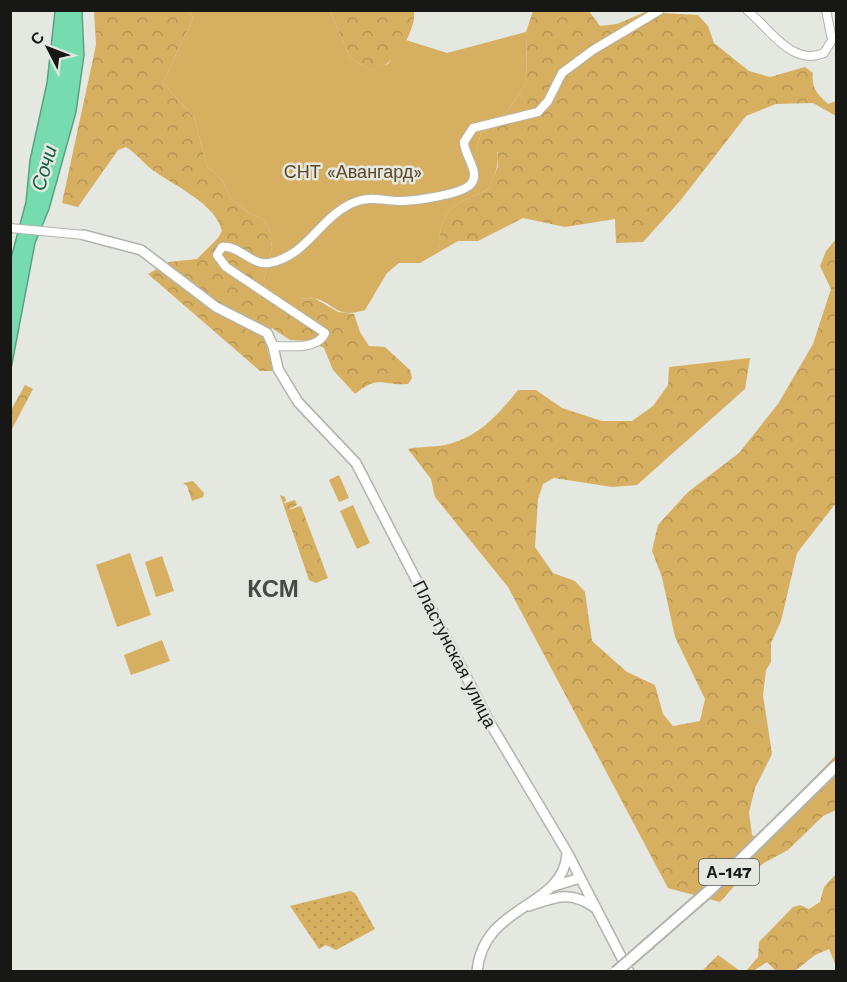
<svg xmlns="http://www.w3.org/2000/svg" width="847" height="982" viewBox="0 0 847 982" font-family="'Work Sans',sans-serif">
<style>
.grass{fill:url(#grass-dots)}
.forest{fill:url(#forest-crowns)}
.garden{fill:#d6af61}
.water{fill:#76dcb0;stroke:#5aa182;stroke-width:1.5}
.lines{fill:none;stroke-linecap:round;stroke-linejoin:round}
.tertiary-casing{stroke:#b1b4ad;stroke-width:10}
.secondary-casing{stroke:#b1b4ad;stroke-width:12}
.tertiary{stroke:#fff;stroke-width:8}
.secondary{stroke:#fff;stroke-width:9}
.trunk-bridge-casing{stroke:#b1b4ad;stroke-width:14;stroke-linecap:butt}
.trunk-bridge{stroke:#fff;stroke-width:10}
.labels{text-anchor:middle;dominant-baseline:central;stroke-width:5;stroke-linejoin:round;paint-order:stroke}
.shield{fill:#e5e7e1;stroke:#555653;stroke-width:1.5}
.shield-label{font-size:16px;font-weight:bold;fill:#171816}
.park-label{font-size:18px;fill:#5a4824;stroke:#e5e7e1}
.street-label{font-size:18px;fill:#171816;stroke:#e5e7e1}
.water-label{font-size:20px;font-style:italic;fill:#116145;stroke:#e5e7e1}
.district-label{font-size:24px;font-weight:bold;fill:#474944;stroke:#e5e7e1}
</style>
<defs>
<pattern id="grass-dots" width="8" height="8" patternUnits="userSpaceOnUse" patternTransform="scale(1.5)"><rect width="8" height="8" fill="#d6af61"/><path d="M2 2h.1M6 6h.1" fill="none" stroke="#b79654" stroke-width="1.8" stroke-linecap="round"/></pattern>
<pattern id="forest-crowns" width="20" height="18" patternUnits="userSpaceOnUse" patternTransform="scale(1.5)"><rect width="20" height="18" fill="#d6af61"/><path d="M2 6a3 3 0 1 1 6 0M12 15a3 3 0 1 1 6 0" fill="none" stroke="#b79654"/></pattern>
</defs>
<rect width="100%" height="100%" fill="#e5e7e1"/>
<!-- grass -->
<polygon class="grass" points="350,891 355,893 375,929 336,950 326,945 319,949 290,906"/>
<!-- forest -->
<g class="forest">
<path d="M94 11H187L193 18 163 83 194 117 207 166 223 181 231 199 251 214 263 219 269 228 272 247 264 279 294 299 314 298 338 312 354 314 360 332 369 346 385 347 410 370 412 378 408 384C382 386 379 374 355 394L333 370 324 348 310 341 290 340 272 328 264 336 273 371H260L148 274 169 262 197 259 218 238 222 231C216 204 175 186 154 171 144 164 137 154 126 147L118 150 78 207 62 203 96 45Z"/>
<path d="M330 11H414C416 27 402 52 389 62 385 66 377 68 371 70L350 58Z"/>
<path d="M533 11H589L600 26 617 24 645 12 698 15 708 26 714 43 749 71 770 77 805 67 813 73C811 88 817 94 828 104L836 101V116L813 103 776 104 746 116 680 201 643 242 616 243 615 219 565 227 523 218 478 241H458L439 252C439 207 452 206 489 189L498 166V152L476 151 481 133 493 127 509 109 527 82 526 32Z"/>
<path d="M836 239V503L797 553 781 621 771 643V662L766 670 763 695 772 754 755 788 749 812 752 835 758 838 836 755V810L823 816 788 850 764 863 737 883 720 902 668 888 508 587 435 497 431 479 408 449C414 447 434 447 445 445 478 438 498 415 518 390H536L562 408 602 421H632L653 406 668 385 669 367 750 358 745 389 637 485 612 487 554 478 543 484 538 499 535 547 553 573 575 581 585 592 592 641 627 672 655 685 663 714 673 726 700 721 705 699 675 637 662 577 652 551 658 525 688 492 739 453 778 404 813 344 831 289 820 266 826 251Z"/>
<polygon points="25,385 33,389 11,431 11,410"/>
<polygon points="193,481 204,493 203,497 192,501 187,486 183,483"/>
<polygon points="280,495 285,497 286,501 284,502 286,507 285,503 295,500 297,505 288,510 301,506 328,578 316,583 309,580"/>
<polygon points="836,874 836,966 829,949 815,955 795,971 776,971 767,962 753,971 746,971 758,957 759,942 793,907 800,905 809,909 820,902 824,887"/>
<polygon points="718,955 740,971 702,971"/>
</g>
<!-- garden -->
<g class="garden">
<path d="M187 11H330L350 58 371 70 388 64 406 40 447 53 526 32 527 82 509 109 493 127 481 133 476 151 496 147C501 162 495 174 489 189 452 206 439 207 439 252L420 263H399L387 273 365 310C335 320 335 302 313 298 307 297 300 300 294 299 282 297 271 288 264 279L272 247 269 228 263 219 251 214 231 199 223 181 207 166 194 117 163 83 193 18Z"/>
<polygon points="339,475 349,498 339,502 329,480"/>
<polygon points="353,505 370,543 357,549 340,511"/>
<polygon points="130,553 151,615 117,627 96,565"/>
<polygon points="162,556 174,591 156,597 145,562"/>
<polygon points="162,640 170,661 131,675 124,655"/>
</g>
<!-- water -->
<polygon class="water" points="55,11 82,11 84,55 76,112 49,209 35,243 11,369 11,258 26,202 30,160 47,83"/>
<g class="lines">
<!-- tertiary casing -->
<g class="tertiary-casing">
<g id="tertiary">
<path d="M747 10C769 28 792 67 824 53L832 40 826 10"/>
<polyline points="10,228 84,235"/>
<path d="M273 346C289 346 318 350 325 333L226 267 217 255 222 247C239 245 252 266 269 263 309 256 321 213 358 201 371 196 385 201 399 201 414 201 459 195 470 185 482 173 464 156 464 142L473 128 538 112 548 101 562 73 593 50 660 10"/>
</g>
</g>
<!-- secondary casing -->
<g class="secondary-casing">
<g id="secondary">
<polyline points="84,235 141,250 216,307 267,333 273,346 278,369 298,402 356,463 490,723 567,852 629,972"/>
<polyline points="554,886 580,878"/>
<path d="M529 906C555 897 570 890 594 907"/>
<path d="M477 972C483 903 563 909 567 854"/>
</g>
</g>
<!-- tertiary -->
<use href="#tertiary" class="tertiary"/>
<!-- secondary -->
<use href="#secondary" class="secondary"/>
<!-- trunk-bridge casing -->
<g class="trunk-bridge-casing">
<polyline id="trunk-bridge" points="616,972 710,890 836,766"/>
</g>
<!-- trunk-bridge -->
<use href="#trunk-bridge" class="trunk-bridge"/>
</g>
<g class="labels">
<!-- shield labels -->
<rect class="shield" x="699" y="859" width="60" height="26" rx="4.5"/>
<g class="shield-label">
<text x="729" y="872">А-147</text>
</g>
<!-- park labels -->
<g class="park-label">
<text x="353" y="171">СНТ «Авангард»</text>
</g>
<!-- street labels -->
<g class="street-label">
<text transform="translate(455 654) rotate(63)">Пластунская улица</text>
</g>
<!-- water labels -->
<g class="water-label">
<text transform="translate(44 168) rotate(-74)">Сочи</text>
</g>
<!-- district labels -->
<g class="district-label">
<text x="273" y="589">КСМ</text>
</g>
</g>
<!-- border -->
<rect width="847" height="982" fill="none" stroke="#171816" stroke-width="24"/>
<!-- north arrow -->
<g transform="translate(48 48) rotate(312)" stroke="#e5e7e1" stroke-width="4.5" paint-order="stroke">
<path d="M0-4.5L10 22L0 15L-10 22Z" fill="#171816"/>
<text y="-9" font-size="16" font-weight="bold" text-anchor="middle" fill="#171816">С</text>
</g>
</svg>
